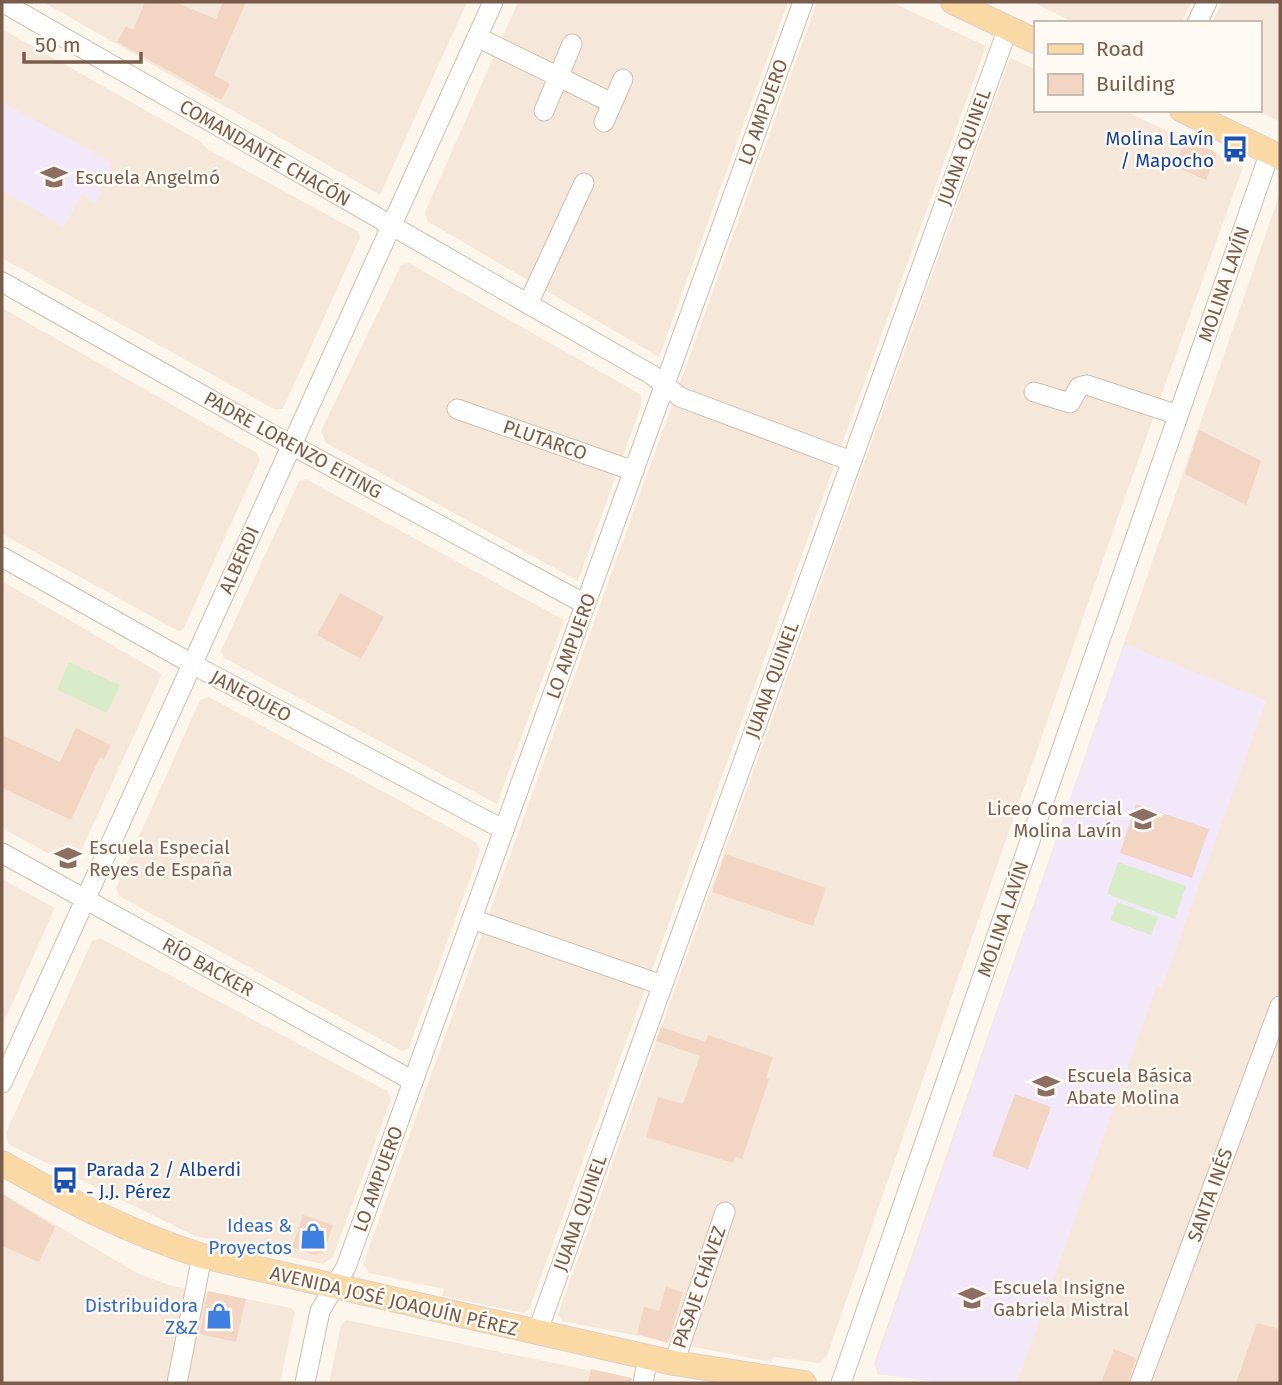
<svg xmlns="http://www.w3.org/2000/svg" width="1282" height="1385" viewBox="0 0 1282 1385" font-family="'Fira Sans',sans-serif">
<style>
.residential{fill:#f5e8da}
.education{fill:#f3e8fa}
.green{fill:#d8ecc9}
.building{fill:#f3d5c3}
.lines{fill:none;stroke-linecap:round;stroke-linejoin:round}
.minor-casing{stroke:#d1beb0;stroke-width:21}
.major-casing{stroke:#dad1cd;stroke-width:26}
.minor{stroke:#fff;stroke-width:19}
.major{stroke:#fbd9a5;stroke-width:24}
.labels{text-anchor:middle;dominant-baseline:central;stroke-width:5;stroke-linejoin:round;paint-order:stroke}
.street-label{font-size:19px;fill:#7a5c4d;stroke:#fffaf3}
.transit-label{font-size:19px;fill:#164399;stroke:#fffaf3;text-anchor:end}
.education-label{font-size:19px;fill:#785e54;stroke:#fffaf3;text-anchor:start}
.shop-label{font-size:19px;fill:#366cbe;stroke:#fffaf3;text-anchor:end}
</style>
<rect width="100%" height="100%" fill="#fdf6ec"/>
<!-- residential -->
<g class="residential">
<polygon points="43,2 467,2 380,195"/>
<polygon points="518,2 788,2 659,357 427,221 425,212"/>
<polygon points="817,2 891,2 986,46 529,1310 524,1313 442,1296 444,1289 369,1273 363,1264"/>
<polygon points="1033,2 1192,2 1181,23 1075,23"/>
<polygon points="1222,2 1280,2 1280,122 1256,110 1259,110 1259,23 1212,23"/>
<polygon points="2,29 200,141 207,149 359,232 360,238 283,409 274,409 2,258"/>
<polygon points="1010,58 1035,69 1035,110 1123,110 1243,167 1119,514 827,1356 819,1363 774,1357 771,1362 562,1321 558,1314"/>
<polygon points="1280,193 1280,1383 944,1383 878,1374 874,1364"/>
<polygon points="409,263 640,394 642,403 578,581 326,443 321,431 401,265"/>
<polygon points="2,308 257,453 260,460 183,630 178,631 2,534"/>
<polygon points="306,479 564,620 497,804 224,658 221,651 299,481"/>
<polygon points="2,581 162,674 75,864 71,866 2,828"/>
<polygon points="209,697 476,842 480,851 409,1048 402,1051 119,896 116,888 200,700"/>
<polygon points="2,879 55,908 2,1026"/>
<polygon points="100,938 387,1091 391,1099 333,1257 323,1264 195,1236 8,1144 6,1133 92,941"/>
<polygon points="2,1193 137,1273 169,1285 233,1299 242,1298 291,1308 295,1312 280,1383 2,1383"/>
<polygon points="346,1320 617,1376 619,1383 329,1383 341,1325"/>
</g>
<!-- education -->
<g class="education">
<polygon points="2,102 112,163 96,203 82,194 64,227 2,190"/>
<polygon points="1124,644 1266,701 1162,987 1156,987 1017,1383 942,1383 880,1374 875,1366"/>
</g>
<!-- green -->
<g class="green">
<polygon points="69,662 120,685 107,713 57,690"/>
<polygon points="1118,862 1186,886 1175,919 1107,894"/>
<polygon points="1117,902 1158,917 1151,935 1110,920"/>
</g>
<!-- building -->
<g class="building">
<polygon points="145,2 175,2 216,19 223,2 246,2 214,75 230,84 221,100 117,42 126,26 133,30"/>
<polygon points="1186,139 1217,153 1206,180 1174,166"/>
<polygon points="1199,430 1261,461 1246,505 1185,474"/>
<polygon points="340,593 384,617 361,659 317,635"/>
<polygon points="76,728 111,745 104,759 100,757 71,820 2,788 2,735 60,762"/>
<polygon points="1136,804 1209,829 1192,878 1120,853"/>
<polygon points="725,854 826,888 813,926 712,892"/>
<polygon points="661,1027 705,1042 708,1035 773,1057 766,1078 769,1079 742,1159 735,1157 733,1163 646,1137 658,1097 683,1104 700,1056 656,1041"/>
<polygon points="1015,1094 1051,1107 1028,1169 992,1156"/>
<polygon points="2,1194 55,1227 39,1262 2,1246"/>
<polygon points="303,1215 333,1225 324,1252 314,1255 292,1247"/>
<polygon points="666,1287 683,1292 668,1343 637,1334 644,1307 659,1311"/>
<polygon points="208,1291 246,1299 236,1342 199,1334"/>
<polygon points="1257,1323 1280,1329 1280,1383 1236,1383"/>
<polygon points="1114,1349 1136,1358 1128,1383 1101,1383"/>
<polygon points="591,1369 632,1378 631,1383 588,1383"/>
</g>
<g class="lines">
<!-- minor casing -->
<g class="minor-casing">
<g id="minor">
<polyline points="2,2 652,375 680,397 851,461"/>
<polyline points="1197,23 1207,2"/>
<polyline points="477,37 612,103"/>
<polyline points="544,111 572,44"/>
<polyline points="604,122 623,79"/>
<polyline points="2,282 273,435 585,604"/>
<polyline points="528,304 584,183"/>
<polyline points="1034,392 1070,403 1079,387 1087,385 1178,415"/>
<polyline points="457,409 634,471"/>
<polyline points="2,557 192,664 504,830"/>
<polyline points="2,853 413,1081"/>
<polyline points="472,919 662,985"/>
<polyline points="2,1083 493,2"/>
<polyline points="537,1333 1008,28"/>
<polyline points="674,1363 725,1212"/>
<polyline points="177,1383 202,1256"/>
<polyline points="305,1383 320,1311 346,1267 803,2"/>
<polyline points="643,1383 648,1357"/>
<polyline points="841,1383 1270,152"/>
<polyline points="1140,1383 1280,1006"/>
</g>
</g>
<!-- major casing -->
<g class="major-casing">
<g id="major">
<polyline points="953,2 1035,41"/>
<polyline points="1182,110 1280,157"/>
<path d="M2 1163C70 1202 128 1232 202 1256L674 1363 804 1383"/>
</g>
</g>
<!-- minor -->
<use href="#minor" class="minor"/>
<!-- major -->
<use href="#major" class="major"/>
</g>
<!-- icons -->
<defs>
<g id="bus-bare" transform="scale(2.1)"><path d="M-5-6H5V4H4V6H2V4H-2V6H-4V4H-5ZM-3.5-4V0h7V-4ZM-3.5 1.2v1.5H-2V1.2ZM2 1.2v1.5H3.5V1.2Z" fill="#1a4fb4" stroke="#fffaf3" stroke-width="2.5" paint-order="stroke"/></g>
<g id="school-bare" transform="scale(2.1)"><path d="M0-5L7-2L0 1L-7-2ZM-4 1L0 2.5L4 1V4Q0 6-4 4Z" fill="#8d6e63" stroke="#fffaf3" stroke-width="2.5" paint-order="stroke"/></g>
<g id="shop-bare" transform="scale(2.1)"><path d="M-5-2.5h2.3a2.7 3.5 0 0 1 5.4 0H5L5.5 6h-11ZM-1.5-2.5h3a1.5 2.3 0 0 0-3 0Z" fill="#3f7fe0" stroke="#fffaf3" stroke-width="2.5" paint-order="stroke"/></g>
</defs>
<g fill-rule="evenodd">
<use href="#bus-bare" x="1235" y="149"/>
<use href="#school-bare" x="54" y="177"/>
<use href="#school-bare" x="1143" y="819"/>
<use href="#school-bare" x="68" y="858"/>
<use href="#school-bare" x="1046" y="1086"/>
<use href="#bus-bare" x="65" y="1180"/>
<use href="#shop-bare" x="313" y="1236"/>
<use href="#school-bare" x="972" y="1298"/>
<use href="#shop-bare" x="219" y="1316"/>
</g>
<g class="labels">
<!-- street labels -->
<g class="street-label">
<text transform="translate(763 112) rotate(-70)">LO AMPUERO</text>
<text transform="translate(964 147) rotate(-70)">JUANA QUINEL</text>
<text transform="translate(265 153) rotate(30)">COMANDANTE CHACÓN</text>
<text transform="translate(1224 284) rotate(-71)">MOLINA LAVÍN</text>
<text transform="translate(545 440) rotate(19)">PLUTARCO</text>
<text transform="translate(293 445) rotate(29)">PADRE LORENZO EITING</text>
<text transform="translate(239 560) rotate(-66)">ALBERDI</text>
<text transform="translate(571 646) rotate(-70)">LO AMPUERO</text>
<text transform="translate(772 680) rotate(-70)">JUANA QUINEL</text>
<text transform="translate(251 696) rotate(28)">JANEQUEO</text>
<text transform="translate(1003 919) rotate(-71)">MOLINA LAVÍN</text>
<text transform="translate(208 967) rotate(29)">RÍO BACKER</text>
<text transform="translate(378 1179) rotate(-70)">LO AMPUERO</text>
<text transform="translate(1210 1195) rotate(-70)">SANTA INÉS</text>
<text transform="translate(580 1213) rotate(-70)">JUANA QUINEL</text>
<text transform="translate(699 1287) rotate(-71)">PASAJE CHÁVEZ</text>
<text transform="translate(394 1301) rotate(13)">AVENIDA JOSÉ JOAQUÍN PÉREZ</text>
</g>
<!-- transit labels -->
<g class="transit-label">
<text x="1214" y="138">Molina Lavín<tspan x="1214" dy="22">/ Mapocho</tspan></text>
<text x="86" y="1169" text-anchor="start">Parada 2 / Alberdi<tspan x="86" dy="22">- J.J. Pérez</tspan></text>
</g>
<!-- education labels -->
<g class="education-label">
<text x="75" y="177">Escuela Angelmó</text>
<text x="1122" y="808" text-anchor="end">Liceo Comercial<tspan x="1122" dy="22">Molina Lavín</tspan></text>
<text x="89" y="847">Escuela Especial<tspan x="89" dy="22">Reyes de España</tspan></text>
<text x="1067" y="1075">Escuela Básica<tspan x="1067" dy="22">Abate Molina</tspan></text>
<text x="993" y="1287">Escuela Insigne<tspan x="993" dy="22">Gabriela Mistral</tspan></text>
</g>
<!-- shop labels -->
<g class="shop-label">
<text x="292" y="1225">Ideas &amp;<tspan x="292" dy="22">Proyectos</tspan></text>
<text x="198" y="1305">Distribuidora<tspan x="198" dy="22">Z&amp;Z</tspan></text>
</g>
</g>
<!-- border -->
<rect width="1282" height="1385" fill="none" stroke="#7a5c4d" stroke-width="7"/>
<!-- legend -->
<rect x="1034" y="21" width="228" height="91" fill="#fffaf3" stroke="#cabbb1" stroke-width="2"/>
<rect x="1048" y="44" width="35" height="10" fill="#fbd9a5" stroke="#cabbb1" stroke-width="2"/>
<text x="1096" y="56" font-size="21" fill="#7a5c4d">Road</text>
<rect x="1048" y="74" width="35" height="21" fill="#f3d5c3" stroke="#cabbb1" stroke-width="2"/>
<text x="1096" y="91" font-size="21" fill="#7a5c4d">Building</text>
<!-- scale -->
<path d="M24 52v10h117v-10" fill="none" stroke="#7a5c4d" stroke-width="3.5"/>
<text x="35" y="52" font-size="21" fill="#7a5c4d" stroke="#fffaf3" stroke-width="5" paint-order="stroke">50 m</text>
</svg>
